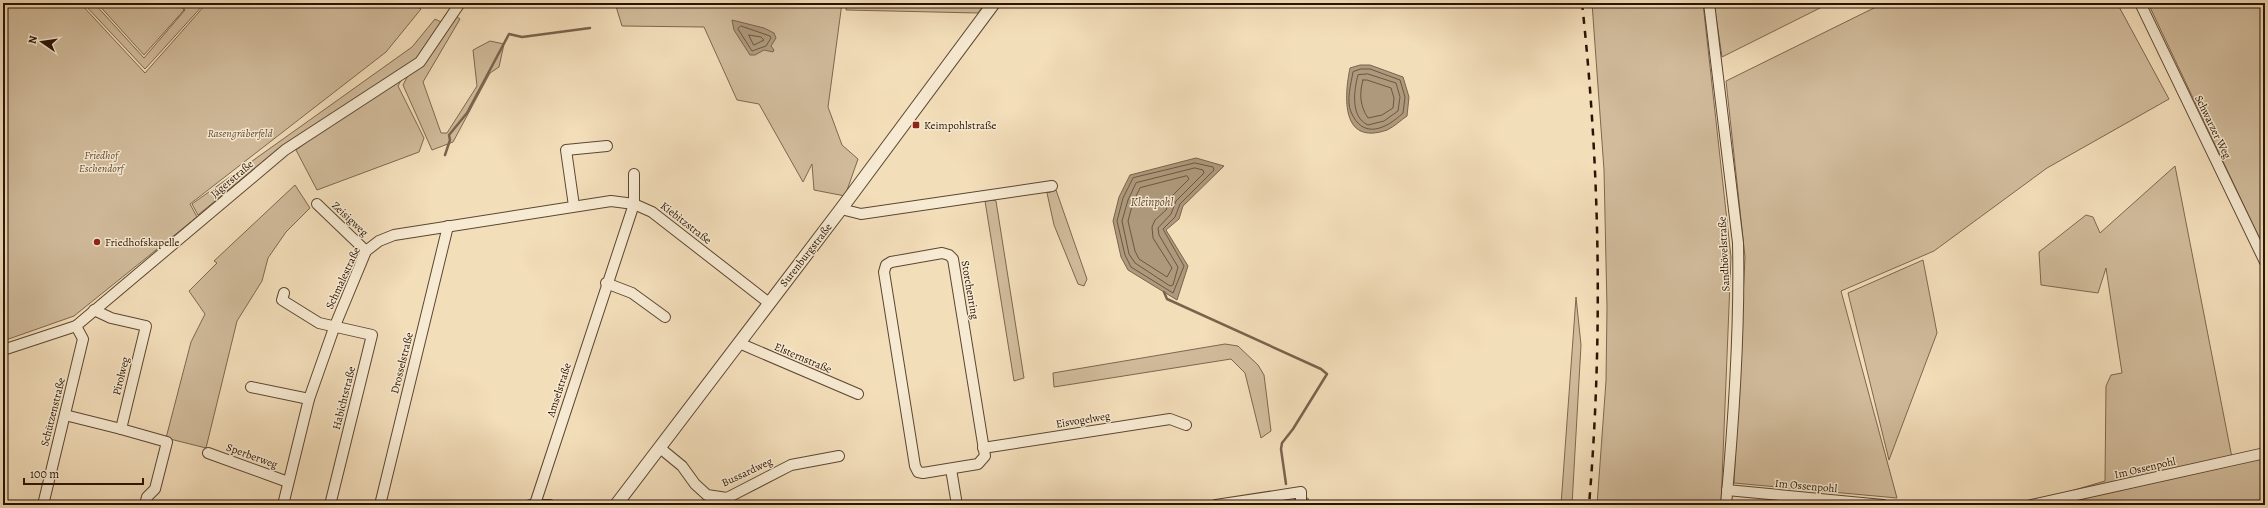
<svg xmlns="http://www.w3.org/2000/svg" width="2268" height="508" viewBox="0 0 2268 508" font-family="Alegreya,serif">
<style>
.green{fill:#d1bb9b;stroke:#7d674f}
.water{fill:#ae997c;stroke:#79634c}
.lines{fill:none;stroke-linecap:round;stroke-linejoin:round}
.shore{stroke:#6c5640;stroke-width:1}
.stream{stroke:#79634c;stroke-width:2.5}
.minor-casing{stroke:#5c4631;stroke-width:12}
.tertiary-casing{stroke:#5c4631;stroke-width:14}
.minor{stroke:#f7ead2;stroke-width:10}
.tertiary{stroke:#f7ead2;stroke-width:12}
.rail{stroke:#291303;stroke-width:2.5;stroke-dasharray:7 7;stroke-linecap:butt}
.poi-dot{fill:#8f2418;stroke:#f7ead2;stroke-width:1.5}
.labels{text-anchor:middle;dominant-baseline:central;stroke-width:3;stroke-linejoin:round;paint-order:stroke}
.poi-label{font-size:11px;fill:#291303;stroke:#f7ead2;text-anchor:start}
.street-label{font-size:11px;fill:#291303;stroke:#f7ead2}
.park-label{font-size:11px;font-style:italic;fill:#644e38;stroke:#f7ead2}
.water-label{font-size:12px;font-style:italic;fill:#5e4933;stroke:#f7ead2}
</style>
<rect width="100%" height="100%" fill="#f3deba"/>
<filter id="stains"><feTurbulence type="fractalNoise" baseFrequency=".005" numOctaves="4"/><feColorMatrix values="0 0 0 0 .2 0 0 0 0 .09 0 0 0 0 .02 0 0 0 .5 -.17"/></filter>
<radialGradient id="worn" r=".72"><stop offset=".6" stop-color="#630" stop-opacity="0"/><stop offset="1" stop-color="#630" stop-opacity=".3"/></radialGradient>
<!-- green -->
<g class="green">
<polygon points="3,3 80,3 145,73 207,3 410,3 421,9 386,52 190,204 197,217 74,316 3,341"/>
<polygon points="83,3 94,3 144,58 185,10 180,3 205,3 145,69"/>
<polygon points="97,3 179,3 184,10 144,55"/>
<polygon points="615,3 842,3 828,107 842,145 858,159 845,196 814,190 812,164 803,182 759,104 737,100 704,27 622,26"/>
<polygon points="847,3 985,3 978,13 846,10"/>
<polygon points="1592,3 1703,3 1731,257 1721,505 1597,505 1606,381 1607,308 1604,170"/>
<polygon points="1714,3 1830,3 1722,57"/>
<polygon points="1884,3 2117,3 2169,99 2047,168 1934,251 1841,291 1897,498 1734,483 1745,257 1726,81"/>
<polygon points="2148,3 2265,3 2265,250"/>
<polygon points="449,11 460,19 423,82 441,133 447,133 477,86 473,50 490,41 504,44 499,67 490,73 453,142 432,150 403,85 416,60 278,149 198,215 192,204 412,47 435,19 441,22"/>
<polygon points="410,65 398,86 424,138 419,152 317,190 296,150"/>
<polygon points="2175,166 2233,463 2265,458 2265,505 2023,505 2105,481 2106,386 2111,375 2122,373 2106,268 2098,293 2041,285 2039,252 2086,215 2093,217 2100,233"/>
<polygon points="295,185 310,208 286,232 268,258 262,281 237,321 206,448 166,438 191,342 205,314 189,291 217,263 214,261"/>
<polygon points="1056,190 1087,279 1084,286 1078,284 1054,225 1047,193"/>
<polygon points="993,200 996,201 1024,378 1014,381 985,201"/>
<polygon points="1923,260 1937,333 1889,460 1848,293"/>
<polygon points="1576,297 1581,345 1572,505 1561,505"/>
<polygon points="1225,344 1238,346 1258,365 1264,375 1271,431 1261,438 1245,373 1231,359 1054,387 1053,373"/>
<polygon points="1308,498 1309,505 1260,505"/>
</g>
<!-- water -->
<g class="water">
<polygon points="732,20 764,28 774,33 776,38 771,46 774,50 773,52 764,50 755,55 750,55 734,30"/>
<path d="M1360 65H1370L1403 77 1409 97 1407 116C1401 120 1394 127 1387 130 1341 146 1344 97 1350 68Z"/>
<polygon points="1196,158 1224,166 1183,206 1179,219 1166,230 1188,266 1177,300 1128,270 1121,257 1113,221 1119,197 1130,175"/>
</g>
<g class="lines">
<!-- shore -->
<g class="shore">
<polygon points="741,26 770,36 771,38 766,46 752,51 738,29"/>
<polygon points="749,35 761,37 764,40 754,45"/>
<path d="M1361 69H1370L1400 80 1405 97 1403 113C1386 129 1363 140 1351 112 1346 101 1351 84 1353 72Z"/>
<path d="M1368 74 1396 83 1400 97 1398 111 1384 121 1368 125C1350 117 1354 90 1358 75Z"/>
<path d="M1363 80H1367L1391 88 1394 98 1393 108 1382 115 1368 118C1360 106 1359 94 1363 80Z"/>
<polygon points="1195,163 1213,167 1214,170 1180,204 1175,217 1163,229 1184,266 1173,293 1131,267 1125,255 1117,221 1123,198 1133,178"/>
<polygon points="1195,168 1203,170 1204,173 1176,201 1171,214 1158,228 1159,235 1178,267 1173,285 1170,286 1135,263 1129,254 1122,221 1128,200 1136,183"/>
<polygon points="1187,176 1189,179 1171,197 1166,210 1155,220 1152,227 1153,238 1172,268 1167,277 1139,259 1135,251 1128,221 1133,202 1140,188"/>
</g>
<!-- stream -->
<g class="stream">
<polyline points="445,155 450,140 449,135 467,113 509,34 522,37 590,28"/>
<polyline points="1164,292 1167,299 1321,369 1327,374 1293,429 1282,443 1281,449 1286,484"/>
<polyline points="1288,503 1288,505"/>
</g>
<!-- minor casing -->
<g class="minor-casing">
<g id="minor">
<path d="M1709 3 1738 243C1740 330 1734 418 1726 505"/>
<polyline points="2140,3 2265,262"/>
<polyline points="317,204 366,251"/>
<polyline points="574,206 566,150 607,146"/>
<polyline points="841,209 861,214 1052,186"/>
<polygon points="942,253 949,255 953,259 985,456 978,464 923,473 918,472 915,466 884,272 886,265 891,262"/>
<polyline points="606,283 632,293 665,317"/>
<polyline points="284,293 282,300 319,323 372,335 330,505"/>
<polyline points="739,343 858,394"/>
<polyline points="3,350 76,326 285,150 420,62 460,3"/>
<polyline points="251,387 309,399"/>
<polyline points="65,415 121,429 146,326 111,318 94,310"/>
<polyline points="121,429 167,442 155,489 147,497 145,505"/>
<polyline points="660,448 682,466 695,484 707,495 727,498 791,465 839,456"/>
<polyline points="983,448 1170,419 1186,425"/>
<polyline points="208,453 288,482"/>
<polyline points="951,469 957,505"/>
<polyline points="1727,490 1883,505"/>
<polyline points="535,504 634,204 634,174"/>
<polyline points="43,505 83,339 76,326"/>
<polyline points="283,505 309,399 334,328 366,251 379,241 394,235 611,201 634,204 652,212 769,303"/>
<polyline points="380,505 448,226"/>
<polyline points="530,505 550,505"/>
<polyline points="1216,505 1301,492 1301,505"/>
<polyline points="2031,505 2265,453"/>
</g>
</g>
<!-- tertiary casing -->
<g class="tertiary-casing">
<polyline id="tertiary" points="616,505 841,209 994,3"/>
</g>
<!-- minor -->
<use href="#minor" class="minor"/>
<!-- tertiary -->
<use href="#tertiary" class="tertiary"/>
<!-- rail -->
<path class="rail" d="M1582 3C1600 169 1603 338 1589 505"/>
</g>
<!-- markers -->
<g class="poi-dot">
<rect x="912" y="121" width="8" height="8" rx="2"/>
<circle cx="97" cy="242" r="4"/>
</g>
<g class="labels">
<!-- poi labels -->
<g class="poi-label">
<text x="924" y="125">Keimpohlstraße</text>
<text x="105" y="242">Friedhofskapelle</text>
</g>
<!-- street labels -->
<g class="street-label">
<text transform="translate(2213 127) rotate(64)">Schwarzer Weg</text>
<text transform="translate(232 179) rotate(-40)">Jägerstraße</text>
<text transform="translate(350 219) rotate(43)">Zeisigweg</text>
<text transform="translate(686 223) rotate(38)">Kiebitzstraße</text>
<text transform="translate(1724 254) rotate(-93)">Sandhövelstraße</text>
<text transform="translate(806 255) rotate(-52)">Surenburgstraße</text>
<text transform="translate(343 278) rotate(-65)">Schmalestraße</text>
<text transform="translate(970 290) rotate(80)">Storchenring</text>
<text transform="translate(803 358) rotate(23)">Elsternstraße</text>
<text transform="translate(402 363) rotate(-76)">Drosselstraße</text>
<text transform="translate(121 376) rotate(-76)">Pirolweg</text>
<text transform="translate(559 390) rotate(-72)">Amselstraße</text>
<text transform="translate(344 398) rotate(-76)">Habichtstraße</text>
<text transform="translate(53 412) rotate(-76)">Schützenstraße</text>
<text transform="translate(1083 420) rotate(-9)">Eisvogelweg</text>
<text transform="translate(252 456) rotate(20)">Sperberweg</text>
<text transform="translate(2145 468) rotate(-13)">Im Ossenpohl</text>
<text transform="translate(747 472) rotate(-25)">Bussardweg</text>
<text transform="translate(1806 486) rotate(5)">Im Ossenpohl</text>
</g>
<!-- park labels -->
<g class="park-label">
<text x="240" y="133">Rasengräberfeld</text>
<text x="101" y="155">Friedhof<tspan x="101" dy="13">Eschendorf</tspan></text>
</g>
<!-- water labels -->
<g class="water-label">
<text x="1152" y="202">Kleinpohl</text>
</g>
</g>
<!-- margin -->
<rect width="2268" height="508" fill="none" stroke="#f3deba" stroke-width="16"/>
<rect x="4" y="4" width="2260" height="500" fill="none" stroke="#291303" stroke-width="2"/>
<rect x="8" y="8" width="2252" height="492" fill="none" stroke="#291303"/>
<!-- north arrow -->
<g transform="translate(42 42) rotate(283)" stroke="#f7ead2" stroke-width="3" paint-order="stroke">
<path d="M0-3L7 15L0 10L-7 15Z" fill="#291303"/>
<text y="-6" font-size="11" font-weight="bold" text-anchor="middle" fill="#291303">N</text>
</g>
<!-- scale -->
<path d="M24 478v6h119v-6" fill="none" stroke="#291303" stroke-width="2"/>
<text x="30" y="478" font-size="12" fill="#291303" stroke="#f7ead2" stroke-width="3" paint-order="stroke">100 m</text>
<rect width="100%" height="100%" filter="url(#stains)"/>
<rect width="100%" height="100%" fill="url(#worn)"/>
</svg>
